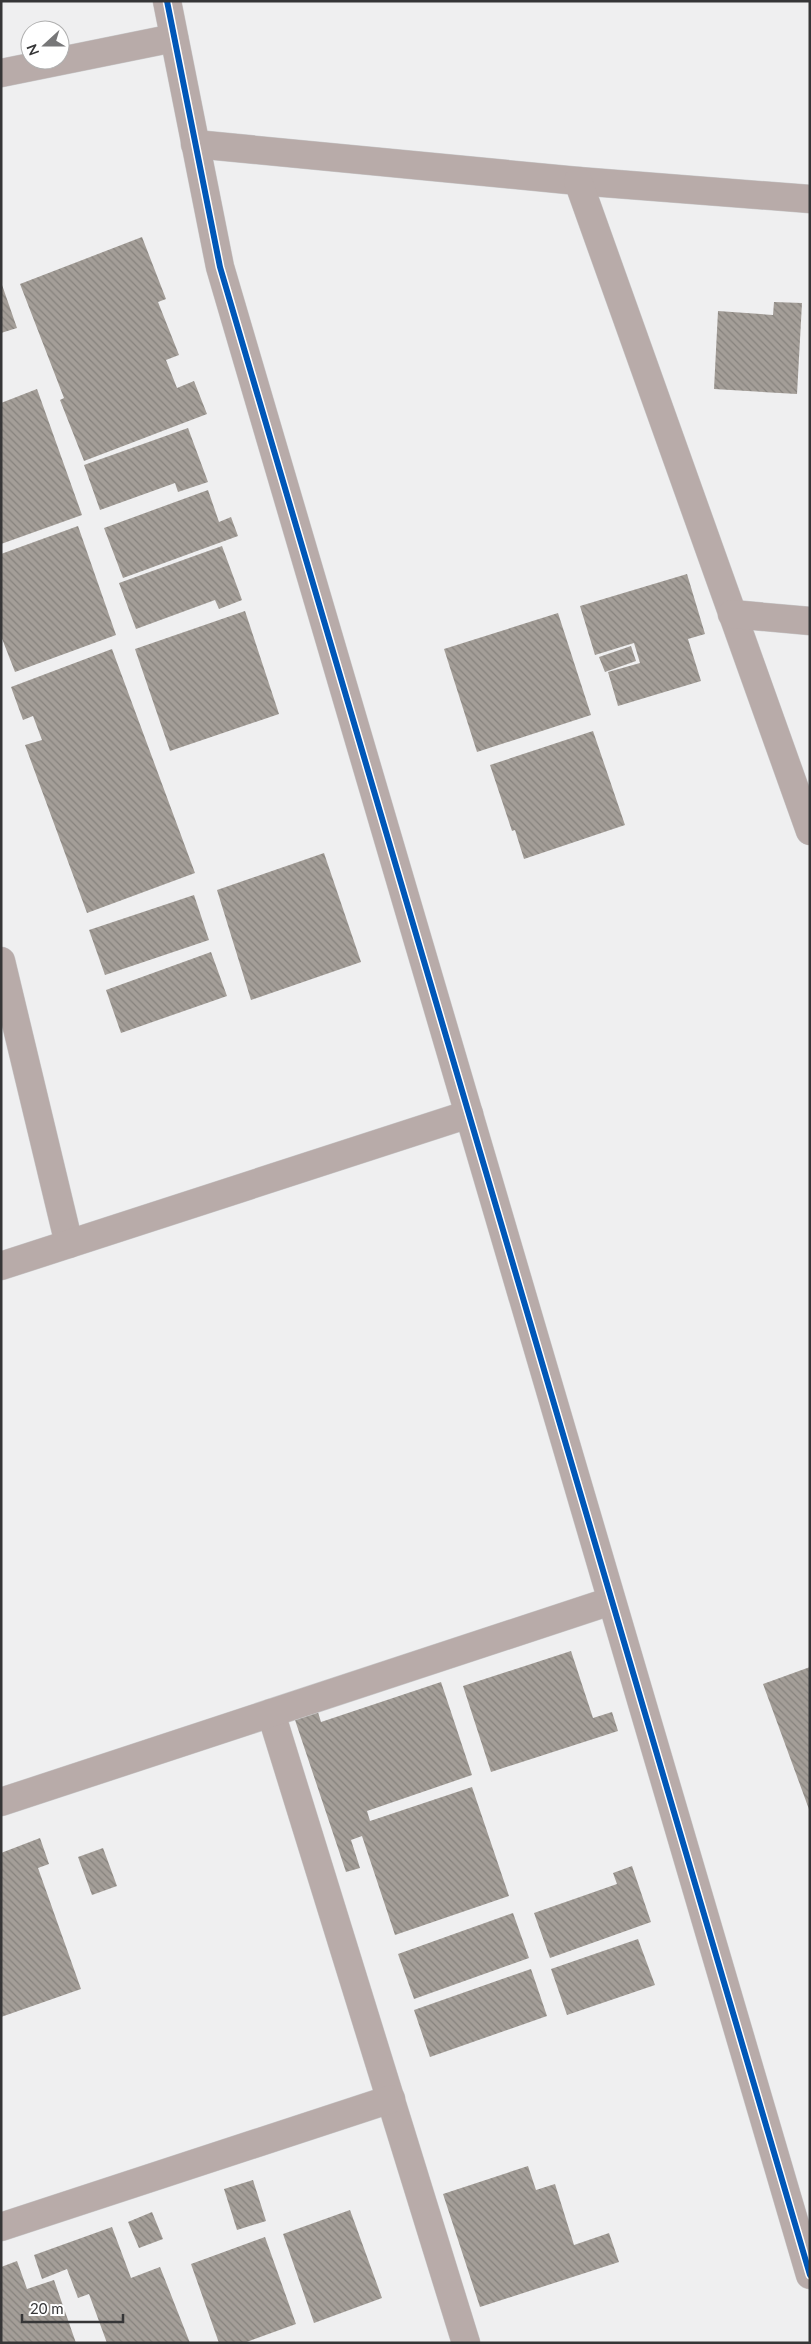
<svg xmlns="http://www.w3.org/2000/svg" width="811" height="2344" viewBox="0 0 811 2344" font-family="Lato,sans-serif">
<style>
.building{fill:url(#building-back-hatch)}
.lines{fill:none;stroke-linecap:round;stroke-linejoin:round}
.street-casing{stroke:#cacacb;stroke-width:29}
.street{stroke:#b8aba9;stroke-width:28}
.cycleway-casing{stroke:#fff;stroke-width:9}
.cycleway{stroke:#0057b8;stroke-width:6}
</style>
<defs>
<pattern id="building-back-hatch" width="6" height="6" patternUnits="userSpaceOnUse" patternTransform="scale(1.25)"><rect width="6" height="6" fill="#a49e98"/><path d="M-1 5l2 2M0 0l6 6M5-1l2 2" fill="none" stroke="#86827d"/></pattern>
</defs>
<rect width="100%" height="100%" fill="#efeff0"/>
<!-- building -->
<g class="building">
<polygon points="142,237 166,299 158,302 179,355 166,360 177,388 194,381 207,414 84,461 60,400 64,398 20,284"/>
<polygon points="1,282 17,328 1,333"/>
<polygon points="774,302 802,303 797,394 714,389 718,311 773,315"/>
<polygon points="37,389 82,515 1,544 1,403"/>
<polygon points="188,428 208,482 178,492 175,483 100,510 84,465"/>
<polygon points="208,490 219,522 231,517 238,536 123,578 104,528"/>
<polygon points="78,526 116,635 15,672 1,636 1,554"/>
<polygon points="222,546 242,600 219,609 215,600 136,629 119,583"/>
<polygon points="687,574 705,634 688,639 701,681 618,706 608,672 640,663 634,643 595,655 580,606"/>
<polygon points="245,611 279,714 170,751 135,649"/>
<polygon points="558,613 591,715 477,752 444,649"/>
<polygon points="631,646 636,661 605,672 599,657"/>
<polygon points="112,649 195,873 87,913 25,745 42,740 33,716 23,720 11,687"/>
<polygon points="593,731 625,825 524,859 515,830 512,831 490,765"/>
<polygon points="324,853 361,962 251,1000 217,890"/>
<polygon points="194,895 209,940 105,975 89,930"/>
<polygon points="211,952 227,996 121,1033 106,990"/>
<polygon points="571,1651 593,1718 612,1712 618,1731 491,1772 463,1686"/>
<polygon points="810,1667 810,1812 763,1684"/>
<polygon points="441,1682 472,1775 367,1811 370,1821 472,1787 509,1896 395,1935 362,1836 351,1840 360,1868 346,1872 294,1717 317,1709 321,1722"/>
<polygon points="40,1838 49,1864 38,1868 81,1989 1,2017 1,1853"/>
<polygon points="103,1848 117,1886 92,1895 78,1857"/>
<polygon points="632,1866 651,1922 550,1958 534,1913 617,1884 613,1873"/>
<polygon points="513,1913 529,1958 414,1999 398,1954"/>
<polygon points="638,1939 655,1985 567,2015 551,1969"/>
<polygon points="531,1969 547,2016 430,2057 414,2010"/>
<polygon points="528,2166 536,2190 555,2184 574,2245 609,2233 619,2262 480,2307 443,2194"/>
<polygon points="253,2180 266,2221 237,2230 224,2189"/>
<polygon points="350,2210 382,2298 314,2323 283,2234"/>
<polygon points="152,2212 163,2239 139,2248 128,2222"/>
<polygon points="112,2227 131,2278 160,2267 190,2343 107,2343 89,2294 78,2298 67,2269 42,2279 34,2255"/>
<polygon points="265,2237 296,2324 244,2343 219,2343 191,2264"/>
<polygon points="17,2261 27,2289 54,2280 76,2343 1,2343 1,2267"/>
</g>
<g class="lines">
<!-- street casing -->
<g class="street-casing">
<g id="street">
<polyline points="167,1 220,267 810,2275"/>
<polyline points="1,73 174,38"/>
<polyline points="195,144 578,181 810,199"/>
<polyline points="578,181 810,831"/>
<polyline points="732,614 810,621"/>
<polyline points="1,961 69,1244"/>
<polyline points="1,1266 469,1114"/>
<polyline points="271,1713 466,2343"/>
<polyline points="1,1802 611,1601"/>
<polyline points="1,2227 391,2099"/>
</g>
</g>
<!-- street -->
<use href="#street" class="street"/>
<!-- cycleway casing -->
<g class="cycleway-casing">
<polyline id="cycleway" points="167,1 220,267 810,2275"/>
</g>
<!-- cycleway -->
<use href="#cycleway" class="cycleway"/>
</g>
<!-- border -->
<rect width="811" height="2344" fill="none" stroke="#363637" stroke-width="5"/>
<!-- north arrow -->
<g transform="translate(45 45) rotate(249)"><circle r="24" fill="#ffffff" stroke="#afafaf"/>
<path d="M0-4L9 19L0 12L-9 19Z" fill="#777778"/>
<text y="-8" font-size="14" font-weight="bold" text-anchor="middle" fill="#363637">N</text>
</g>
<!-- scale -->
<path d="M22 2314v8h101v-8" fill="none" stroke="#363637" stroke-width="2.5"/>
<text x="30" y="2314" font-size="15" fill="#363637" stroke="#ffffff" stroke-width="4" paint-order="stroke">20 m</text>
</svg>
